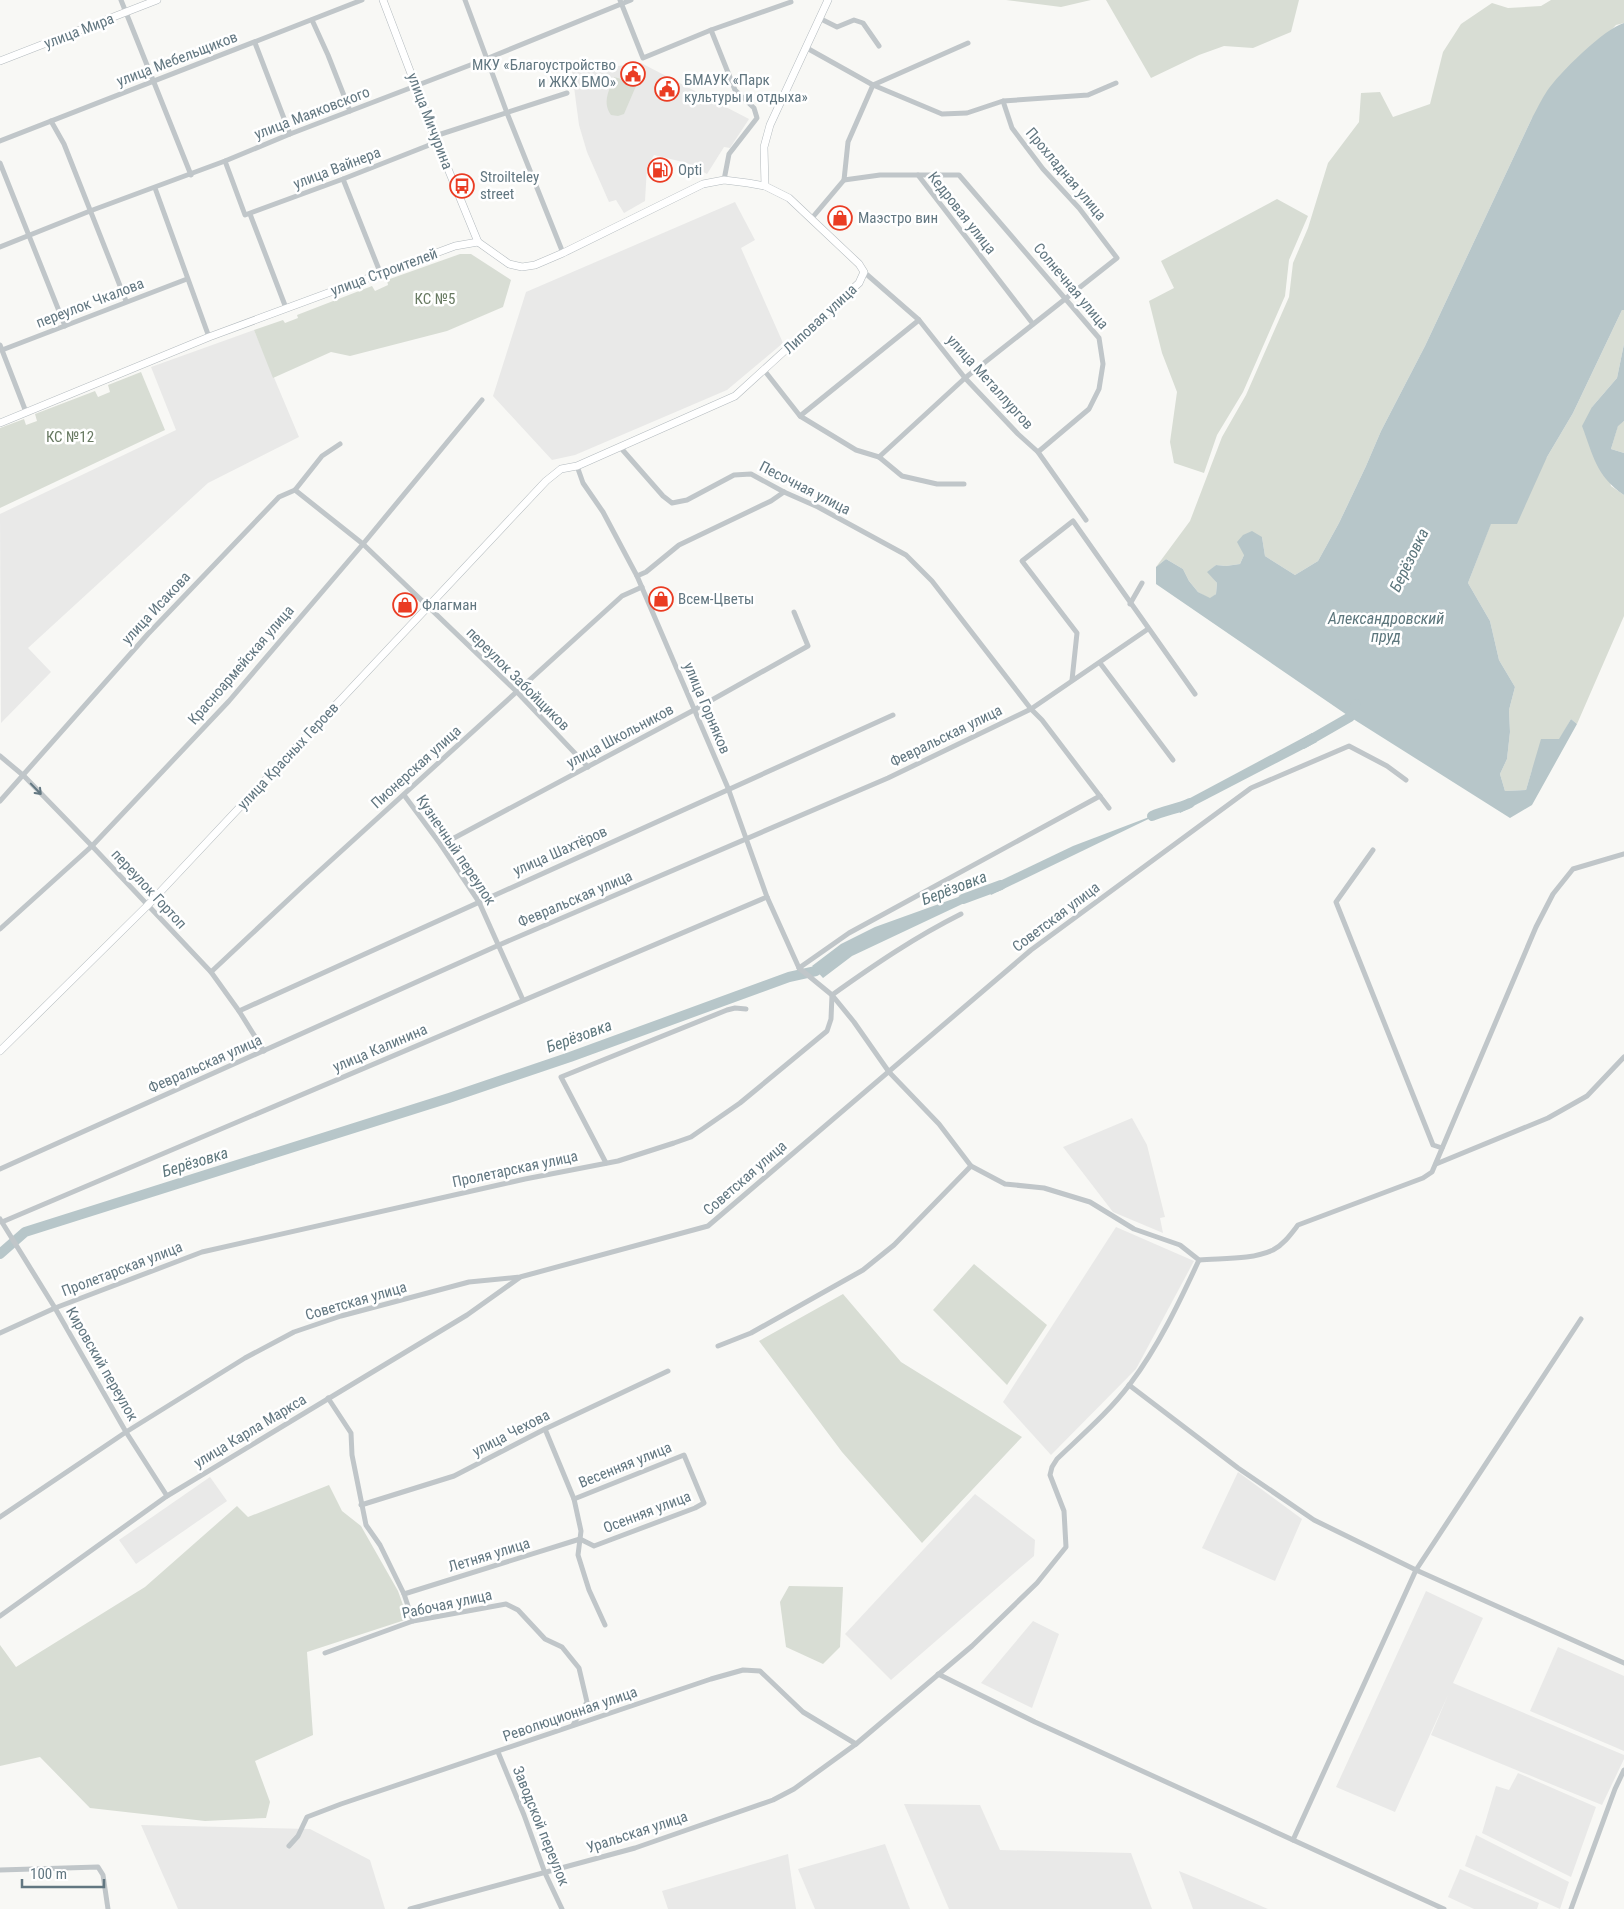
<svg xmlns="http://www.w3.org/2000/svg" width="1624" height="1909" viewBox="0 0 1624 1909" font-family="'Roboto Condensed',sans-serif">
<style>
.built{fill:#e9e9e8}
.green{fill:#d8ddd4}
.water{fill:#b7c6c9}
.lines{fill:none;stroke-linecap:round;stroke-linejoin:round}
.river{stroke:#b7c6c9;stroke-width:10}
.secondary-casing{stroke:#b3babe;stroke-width:8}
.street{stroke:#c0c6c9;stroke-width:5}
.secondary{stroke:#fff;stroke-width:7}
.oneway{stroke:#627781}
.labels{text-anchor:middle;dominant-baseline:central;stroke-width:5;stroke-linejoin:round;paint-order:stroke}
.street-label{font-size:15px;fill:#627781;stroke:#fff}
.poi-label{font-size:15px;fill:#627781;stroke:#fff;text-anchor:start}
.park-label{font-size:15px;fill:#677961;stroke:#fff}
.water-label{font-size:16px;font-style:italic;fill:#5c767c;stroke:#fff}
</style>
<rect width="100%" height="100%" fill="#f8f8f5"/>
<!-- built -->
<g class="built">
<polygon points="641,63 749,119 730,148 724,147 707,174 687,163 654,155 647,167 645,201 624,213 616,200 609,202 587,152 579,125 572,72"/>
<polygon points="735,202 755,240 741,248 783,343 727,390 575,455 552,460 493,396 526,292"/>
<polygon points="254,330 299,437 208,483 28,648 51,672 1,723 0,514 176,430 151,367"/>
<polygon points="1132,1118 1147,1145 1165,1217 1160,1218 1163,1233 1113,1212 1063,1147"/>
<polygon points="1116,1227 1194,1261 1136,1369 1051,1455 1003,1402"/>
<polygon points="1238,1472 1302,1519 1275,1581 1202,1548"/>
<polygon points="210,1477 227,1501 136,1564 119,1540"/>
<polygon points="975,1494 1035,1540 1034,1556 891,1680 845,1634"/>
<polygon points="1426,1591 1483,1618 1453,1683 1624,1755 1624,1759 1602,1805 1431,1735 1448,1695 1395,1812 1336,1787"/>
<polygon points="1033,1621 1059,1634 1032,1708 981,1683"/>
<polygon points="1558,1647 1624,1676 1624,1751 1530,1711"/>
<polygon points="1518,1773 1596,1807 1571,1877 1482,1833 1496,1786 1509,1790"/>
<polygon points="904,1804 980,1805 1000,1850 1131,1853 1152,1909 949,1909"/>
<polygon points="141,1825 310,1829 370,1860 385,1909 178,1909"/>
<polygon points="1476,1835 1569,1882 1560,1909 1465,1866"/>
<polygon points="885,1844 910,1909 815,1909 798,1869"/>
<polygon points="788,1854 796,1909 668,1909 662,1891"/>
<polygon points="1460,1869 1539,1903 1537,1909 1474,1909 1448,1897"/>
<polygon points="1179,1871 1208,1883 1268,1909 1193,1909"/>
</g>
<!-- green -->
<g class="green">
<polygon points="1006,0 1091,0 1061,7"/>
<polygon points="1106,0 1299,0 1291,32 1253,48 1224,46 1199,55 1151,78"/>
<polygon points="1551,0 1624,0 1624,23 1616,25 1532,118 1425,346 1381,431 1366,466 1339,523 1318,561 1295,575 1265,556 1262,537 1244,555 1240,564 1226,566 1216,565 1208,572 1217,583 1216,594 1210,599 1198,592 1189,581 1183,569 1166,559 1156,567 1190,521 1222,437 1246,395 1289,297 1293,263 1308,228 1328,163 1359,122 1361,93 1380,92 1393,117 1430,104 1443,52 1461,24 1492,3 1508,8 1541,6"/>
<path d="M614 77 625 80 626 82 636 86 624 114 618 116 611 115C602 102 609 91 614 77Z"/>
<polygon points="1277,199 1308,216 1289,260 1285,296 1243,392 1217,435 1204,473 1174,463 1170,442 1177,392 1162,353 1149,301 1174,288 1161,261"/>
<polygon points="460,254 471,254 511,280 503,307 447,331 350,356 331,352 273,378 254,330 283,320 285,323 298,318 297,315 372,286 375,291 388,285 387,280"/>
<polygon points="1622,310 1624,310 1624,344 1617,378 1592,407 1611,486 1624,495 1624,616 1577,724 1571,719 1560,739 1532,770 1526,790 1505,791 1500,774 1507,759 1510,732 1509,710 1515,687 1499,660 1490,621 1468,583 1491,523 1547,457 1573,413"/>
<polygon points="141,372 165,430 0,508 0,428 24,419 26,425 37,421 35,414 95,391 98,397 110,392 108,385"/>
<polygon points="1624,421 1624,453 1611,449 1618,425"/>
<polygon points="974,1264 1047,1325 1007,1385 933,1310"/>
<polygon points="843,1294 901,1362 1022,1437 922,1543 842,1452 759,1341"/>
<polygon points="329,1485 342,1511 361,1526 398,1591 408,1619 307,1652 313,1735 255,1761 270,1802 266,1818 205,1821 90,1808 40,1757 0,1766 0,1645 16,1667 145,1587 237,1506 248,1517"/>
<polygon points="789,1586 843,1587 840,1647 823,1664 786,1647 780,1602"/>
</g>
<!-- water -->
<g class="water">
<path d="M1624 23V310H1622L1573 413 1547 457 1517 524H1491L1468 583 1490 621 1499 660 1515 687 1509 710 1510 732 1507 759 1500 774 1505 791 1526 790 1541 739H1559L1571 719 1577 724 1532 805 1510 818 1350 717 1156 584V567L1166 559 1183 569 1189 581 1198 592 1210 598 1216 594 1217 583 1207 572 1216 565 1226 566 1240 564 1244 555 1237 542 1243 535 1252 531 1262 537 1265 556 1295 575 1318 561 1339 523 1366 466 1381 431 1425 346 1532 118C1537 109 1541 100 1547 91 1558 74 1605 28 1624 23Z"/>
<path d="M1624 344V421L1618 426 1611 449 1624 453V495C1596 476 1593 455 1582 426L1592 407 1617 378Z"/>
<polygon points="1312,733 1317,742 1180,813 1177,805"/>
<polygon points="1165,811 991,895 987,887 1073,846"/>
<polygon points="975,891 975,898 852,956 823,978 812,966 841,944 875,927"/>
</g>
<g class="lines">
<!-- river -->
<g class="river">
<polyline points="1303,744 1350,717 1356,704"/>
<path d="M1152 816C1165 810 1178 809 1190 803"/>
<polyline points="963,899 1001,885"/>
<polyline points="0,1254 25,1232 449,1098 570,1057 789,977 816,971 826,964"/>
</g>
<!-- secondary casing -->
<g class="secondary-casing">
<g id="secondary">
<polyline points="0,61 157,0"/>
<polyline points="765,186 764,147 770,125 828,0"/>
<polyline points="0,423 209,337 455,246 478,242"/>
<polyline points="0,1051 147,906 546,481 561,469 577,466 735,396 859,283 864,272 859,264 789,198 765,186 748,183 724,180 703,184 563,253 535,265 522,267 509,264 478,242 437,142 383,0"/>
</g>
</g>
<!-- street -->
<g class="street">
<polyline points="121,0 191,175"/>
<polyline points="465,0 507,113 563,253"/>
<polyline points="620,0 643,58 711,30 791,2"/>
<polyline points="819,18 837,27 854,20 863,23 879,46"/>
<polyline points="312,20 328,55 350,111"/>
<polyline points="711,30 735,90 754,108 757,118 729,154 724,180"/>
<polyline points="255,43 290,134"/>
<polyline points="805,47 873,85 942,114 967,113 1003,101 1088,95 1116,83"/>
<polyline points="51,121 64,144 126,301"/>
<polyline points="435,136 567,93"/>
<polyline points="0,141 362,0"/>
<polyline points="225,161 245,215 343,179 437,142"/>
<polyline points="0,163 65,326"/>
<polyline points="918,175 959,175 1099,338 1103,364 1099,389 1089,409 1038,452"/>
<polyline points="343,179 380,272"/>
<polyline points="844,180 880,175 918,175 1033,324"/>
<polyline points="155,188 209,337"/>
<polyline points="250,214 286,308"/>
<polyline points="812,218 844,180 848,142 873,85 968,43"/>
<polyline points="0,247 90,211 225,161 290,134 486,59 631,0"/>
<polyline points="864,272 919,320 965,378 1018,434 1038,452 1086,520"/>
<polyline points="0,345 26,412"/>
<polyline points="2,350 187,279"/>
<polyline points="764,370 800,416 856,450 879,457 902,476 937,484 964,484"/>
<polyline points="800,416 919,320"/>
<polyline points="620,447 663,496 672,503 687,500 734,475 751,474 784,492 818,507 906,555 932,581 1031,709 1042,720 1109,808"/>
<polyline points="879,457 965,378 1117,258 1079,208 1043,169 1012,128 1003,101"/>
<path d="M577 466 583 483 603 512 637 576 728 788 767 897 799 968 832 995 854 1022 889 1072 939 1124 971 1166 1005 1184 1044 1188 1090 1202 1134 1229 1180 1245 1199 1260C1223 1258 1251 1260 1273 1250 1284 1244 1291 1234 1298 1225L1423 1178 1432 1172 1536 927 1553 894 1573 869 1624 854"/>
<polyline points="295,490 363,544 517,692 588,767"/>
<polyline points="637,576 646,572 679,545 771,501 784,492"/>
<polyline points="1130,604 1142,583"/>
<polyline points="1100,663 1173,760"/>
<polyline points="1072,680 1077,633 1022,561 1073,521 1195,694"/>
<polyline points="0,756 24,776 92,846 211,972 239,1011 264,1051"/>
<polyline points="404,795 441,845 479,902 523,1000"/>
<polyline points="0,801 148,634 279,497 295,490 322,456 340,444"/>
<polyline points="441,845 694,710 808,646 794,612"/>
<polyline points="1373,850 1336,902 1433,1145 1442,1148"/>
<polyline points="0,929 92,846 229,701 363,544 482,400"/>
<polyline points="799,968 849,933 1100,796"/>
<polyline points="211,972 304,885 622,596 642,587"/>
<polyline points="239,1011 893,715"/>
<polyline points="606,1163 561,1077 727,1010 735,1008 746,1009"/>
<polyline points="1436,1164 1548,1118 1587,1096 1624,1057"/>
<polyline points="0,1169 499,945 888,778 1031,709 1148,629"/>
<polyline points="0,1219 55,1308 126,1432 167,1496"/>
<polyline points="2,1222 767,897"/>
<path d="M0 1333 55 1308 202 1252 525 1179 618 1161 674 1143 691 1137 740 1103 827 1031 831 1019 832 995C874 965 915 937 961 914"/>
<polyline points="718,1346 751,1333 863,1270 894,1245 971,1166"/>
<polyline points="1129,1385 1238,1468 1314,1520 1416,1570 1624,1663"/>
<polyline points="328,1398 351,1433 352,1455 366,1525 380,1545 404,1594 413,1621"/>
<polyline points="545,1429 574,1499 581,1531 578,1555 589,1590 605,1625"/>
<polyline points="574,1499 684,1455 704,1503 695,1508 594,1546 580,1539"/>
<polyline points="361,1505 454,1476 545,1429 668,1371"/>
<polyline points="0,1517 126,1432 245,1358 294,1332 341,1316 469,1282 520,1277 708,1226 1031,950 1251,788 1349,746 1387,766 1406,780"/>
<polyline points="404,1594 580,1539"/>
<polyline points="0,1616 167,1496 467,1315 519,1278"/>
<polyline points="325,1653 413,1621 506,1604 518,1610 545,1639 562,1647 579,1668 587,1702 573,1725"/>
<polyline points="938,1674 1035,1722 1444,1909"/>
<polyline points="498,1752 524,1815 545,1873 562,1909"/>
<polyline points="1293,1840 1416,1570 1581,1319"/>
<polyline points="289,1846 298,1836 307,1817 341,1804 711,1679 743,1670 760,1671 803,1712 856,1744"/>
<polyline points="0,1870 98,1867 103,1875 108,1909"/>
<path d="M410 1909 635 1848 773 1800 794 1789 856 1744 972 1646 1037 1583 1066 1547 1064 1511 1050 1475 1052 1467 1057 1459C1082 1435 1109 1412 1130 1384 1158 1347 1179 1303 1199 1260"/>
<polyline points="1571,1909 1615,1789 1624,1770"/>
</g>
<!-- secondary -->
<use href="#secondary" class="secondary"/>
</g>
<!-- one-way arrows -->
<defs><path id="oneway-shaft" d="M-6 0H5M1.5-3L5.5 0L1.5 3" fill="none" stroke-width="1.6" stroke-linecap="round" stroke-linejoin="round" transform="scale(1.25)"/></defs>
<use class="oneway" href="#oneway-shaft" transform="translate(36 789) rotate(46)"/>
<!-- icons -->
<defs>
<g id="civic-ring" transform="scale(1.25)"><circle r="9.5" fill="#fff" stroke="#ea3c23" stroke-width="1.5"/><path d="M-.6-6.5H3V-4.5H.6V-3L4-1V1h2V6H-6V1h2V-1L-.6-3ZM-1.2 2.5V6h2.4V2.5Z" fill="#ea3c23"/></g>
<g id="fuel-ring" transform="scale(1.25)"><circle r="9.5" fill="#fff" stroke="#ea3c23" stroke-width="1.5"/><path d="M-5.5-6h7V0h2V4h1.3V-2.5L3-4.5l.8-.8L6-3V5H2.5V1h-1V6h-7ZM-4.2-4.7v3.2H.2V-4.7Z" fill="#ea3c23"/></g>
<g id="bus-ring" transform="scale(1.25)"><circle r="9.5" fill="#fff" stroke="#ea3c23" stroke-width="1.5"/><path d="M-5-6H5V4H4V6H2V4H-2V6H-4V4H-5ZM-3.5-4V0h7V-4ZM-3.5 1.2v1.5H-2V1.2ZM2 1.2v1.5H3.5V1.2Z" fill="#ea3c23"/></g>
<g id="shop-ring" transform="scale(1.25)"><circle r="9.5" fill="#fff" stroke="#ea3c23" stroke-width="1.5"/><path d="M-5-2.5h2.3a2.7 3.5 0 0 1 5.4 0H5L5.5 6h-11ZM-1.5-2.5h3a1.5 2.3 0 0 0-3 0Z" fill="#ea3c23"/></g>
</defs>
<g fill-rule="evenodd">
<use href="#civic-ring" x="633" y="74"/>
<use href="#civic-ring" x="667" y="89"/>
<use href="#fuel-ring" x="660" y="170"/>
<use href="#bus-ring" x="462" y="186"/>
<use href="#shop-ring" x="840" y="218"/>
<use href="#shop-ring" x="661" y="599"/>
<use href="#shop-ring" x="405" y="605"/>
</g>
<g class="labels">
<!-- street labels -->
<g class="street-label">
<text transform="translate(79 31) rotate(-21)">улица Мира</text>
<text transform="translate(177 59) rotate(-21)">улица Мебельщиков</text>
<text transform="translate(312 113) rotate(-21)">улица Маяковского</text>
<text transform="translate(430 121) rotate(69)">улица Мичурина</text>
<text transform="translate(337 168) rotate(-21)">улица Вайнера</text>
<text transform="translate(1066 174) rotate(50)">Прохладная улица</text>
<text transform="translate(962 213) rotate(52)">Кедровая улица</text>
<text transform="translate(384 272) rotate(-20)">улица Строителей</text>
<text transform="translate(1071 286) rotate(50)">Солнечная улица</text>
<text transform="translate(90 303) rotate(-21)">переулок Чкалова</text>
<text transform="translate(820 319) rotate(-43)">Липовая улица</text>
<text transform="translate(990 382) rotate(48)">улица Металлургов</text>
<text transform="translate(805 488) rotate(27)">Песочная улица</text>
<text transform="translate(156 608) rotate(-47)">улица Исакова</text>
<text transform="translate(241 665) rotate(-49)">Красноармейская улица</text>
<text transform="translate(518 679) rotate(45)">переулок Забойщиков</text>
<text transform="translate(707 708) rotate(67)">улица Горняков</text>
<text transform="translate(620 736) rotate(-28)">улица Школьников</text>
<text transform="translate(946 736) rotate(-26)">Февральская улица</text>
<text transform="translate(288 756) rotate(-47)">улица Красных Героев</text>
<text transform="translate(416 767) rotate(-42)">Пионерская улица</text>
<text transform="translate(456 850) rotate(56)">Кузнечный переулок</text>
<text transform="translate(560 851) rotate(-24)">улица Шахтёров</text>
<text transform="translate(149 889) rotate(47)">переулок Гортоп</text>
<text transform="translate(575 899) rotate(-23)">Февральская улица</text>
<text transform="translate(1056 917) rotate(-37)">Советская улица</text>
<text transform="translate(380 1048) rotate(-23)">улица Калинина</text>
<text transform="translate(205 1064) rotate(-24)">Февральская улица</text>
<text transform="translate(515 1169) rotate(-12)">Пролетарская улица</text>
<text transform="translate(745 1178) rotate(-41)">Советская улица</text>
<text transform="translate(122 1269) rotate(-21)">Пролетарская улица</text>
<text transform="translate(356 1301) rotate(-16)">Советская улица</text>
<text transform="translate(102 1364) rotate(60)">Кировский переулок</text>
<text transform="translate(250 1431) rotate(-31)">улица Карла Маркса</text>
<text transform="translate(511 1433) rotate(-27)">улица Чехова</text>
<text transform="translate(625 1465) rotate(-22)">Весенняя улица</text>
<text transform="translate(647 1512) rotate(-21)">Осенняя улица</text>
<text transform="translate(489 1555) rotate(-17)">Летняя улица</text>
<text transform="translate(447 1604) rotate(-12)">Рабочая улица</text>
<text transform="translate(570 1714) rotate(-19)">Революционная улица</text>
<text transform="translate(541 1826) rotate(68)">Заводской переулок</text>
<text transform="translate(637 1832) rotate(-18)">Уральская улица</text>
</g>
<!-- poi labels -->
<g class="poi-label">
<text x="616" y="65" text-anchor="end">МКУ «Благоустройство<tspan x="616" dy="17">и ЖКХ БМО»</tspan></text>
<text x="684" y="80">БМАУК «Парк<tspan x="684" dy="17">культуры и отдыха»</tspan></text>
<text x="678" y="170">Opti</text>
<text x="480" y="177">Stroilteley<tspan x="480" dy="17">street</tspan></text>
<text x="858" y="218">Маэстро вин</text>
<text x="678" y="599">Всем-Цветы</text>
<text x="422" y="605">Флагман</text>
</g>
<!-- park labels -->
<g class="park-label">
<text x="435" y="299">КС №5</text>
<text x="70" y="437">КС №12</text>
</g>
<!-- water labels -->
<g class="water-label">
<text transform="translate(1409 560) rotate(-64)">Берёзовка</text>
<text x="1386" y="618">Александровский<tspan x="1386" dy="18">пруд</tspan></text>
<text transform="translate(954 888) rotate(-21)">Берёзовка</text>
<text transform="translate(579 1036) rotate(-20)">Берёзовка</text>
<text transform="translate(195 1162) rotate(-17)">Берёзовка</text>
</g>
</g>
<!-- scale -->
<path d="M22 1879v8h82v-8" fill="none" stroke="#627781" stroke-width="2.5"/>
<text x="30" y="1879" font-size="15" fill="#627781" stroke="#ffffff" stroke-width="4" paint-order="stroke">100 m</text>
</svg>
